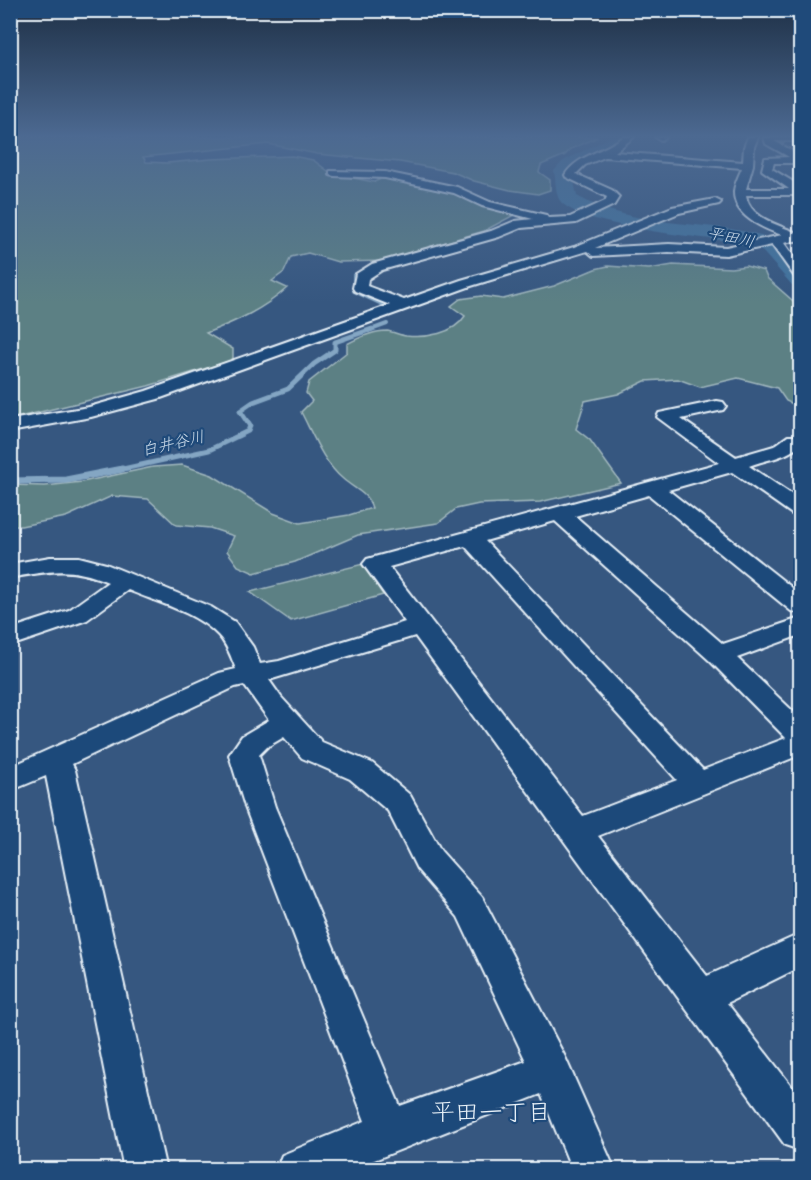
<svg xmlns="http://www.w3.org/2000/svg" width="811" height="1180" viewBox="0 0 811 1180" font-family="Sriracha,'Klee One',sans-serif">
<style>
.green{fill:#5c8084;stroke:#a2b8be;stroke-width:1.5}
.lines{fill:none;stroke-linecap:round;stroke-linejoin:round}
.stream-far2{stroke:#84a6c3;stroke-width:4}
.stream-far1{stroke:#84a6c3;stroke-width:5}
.stream{stroke:#84a6c3;stroke-width:7}
.river{fill:#42749f;fill-rule:evenodd}
.minor-casing{stroke:#e8f1f8;stroke-width:4}
.minor{fill:#1f4a7a;fill-rule:evenodd}
.labels{text-anchor:middle;dominant-baseline:central;stroke-width:4.5;stroke-linejoin:round;paint-order:stroke}
.far-water-label{font-size:16px;font-style:italic;fill:#cfdeeb;stroke:#1f4a7a}
.near-neighbourhood-label{font-size:24px;fill:#e8f1f8;stroke:#1f4a7a}
</style>
<rect width="100%" height="100%" fill="#365780"/>
<filter id="ink" filterUnits="userSpaceOnUse"><feTurbulence type="fractalNoise" baseFrequency=".0167" numOctaves="2"/><feDisplacementMap in="SourceGraphic" scale="12" xChannelSelector="R" yChannelSelector="G"/><feConvolveMatrix kernelMatrix="1 2 1 2 8 2 1 2 1" color-interpolation-filters="sRGB"/></filter>
<g filter="url(#ink)">
<!-- green -->
<g class="green">
<path d="M11 137H598L571 149 565 155 541 165 539 172 550 180V190L538 194 510 190 474 181 453 172 400 162 317 154 268 144 143 157 146 162 167 163 211 159 292 156 313 160 332 174 374 182 379 180 372 176 382 174 410 184 457 193 516 214 484 231 381 261 338 262 308 253 291 257 284 272 272 281 287 288C264 309 235 322 206 333L233 349V360L148 386 11 419Z"/>
<path d="M673 265 731 268 746 266 764 271 767 278 800 307V407L786 401 777 388 738 378 700 387 678 379 645 381 618 394 585 401 576 429 590 440 621 483 540 502 479 504 456 509 438 523 358 535 295 562 254 573 238 566 227 551 234 536 210 528 176 525 148 499 112 496 66 517 21 526H11V485L45 486 82 482 153 467 182 465 212 475 273 513 300 523 349 515 372 508C368 493 354 489 343 479 323 462 313 435 301 412L312 401 306 393 309 382 347 352V344C358 338 374 331 387 331 393 332 400 335 406 336 426 338 454 334 465 316L451 306 460 299 481 296 503 299 554 286 595 269 608 266 649 269Z"/>
<polygon points="363,564 383,595 291,621 250,592"/>
</g>
<g class="lines">
<!-- stream-far2 -->
<g class="stream-far2">
<polyline points="363,271 354,275 354,291 384,305"/>
<polyline points="368,331 387,324"/>
</g>
<!-- stream-far1 -->
<polyline class="stream-far1" points="114,471 209,450 248,431 250,426 240,411 253,402 288,389 314,364 335,350 335,342 372,329"/>
<!-- stream -->
<polyline class="stream" points="10,481 66,480 122,469"/>
<!-- river -->
<path class="river" d="M611 137H630L572 172 577 196C633 228 701 220 761 235L777 244 800 267V287L792 285 763 252 748 244C708 237 586 229 561 202 555 196 556 179 554 171L563 161Z"/>
<!-- minor casing -->
<g class="minor-casing">
<g id="minor">
<path d="M623 137H634L615 152 743 162 744 147 748 137H758L754 147 753 165 746 189H789L762 170 765 158 789 157 766 144 764 138 800 137V141H774L800 155V163H774L772 169 800 186V195H746C749 219 782 226 800 234V240L784 243 800 265V278L795 277 772 245 726 255 669 252 593 256 587 251 471 286 158 399 91 417 10 432V420L89 407 146 391 390 305 355 291 353 288 356 274 372 264 491 231 515 221 533 219 482 206 454 193 385 178 334 176 330 175V171L385 172 457 187 490 202 546 215 548 218 570 217 605 201 607 197 566 177 565 175C576 156 605 151 623 137ZM605 157 742 168C739 175 735 183 734 191 733 216 762 228 782 235L726 247 669 244 595 248 679 213 719 204 721 202 715 199 672 207 574 247 461 280 404 300 367 286 368 279 382 270 499 237 521 228 576 223 614 205 619 197 612 190 576 174 585 165Z"/>
<polygon points="655,137 666,137 661,140"/>
<path d="M717 401 723 402 726 406 723 410 681 419 736 457 774 446 788 436H800V445C786 458 767 459 749 466L800 500V515L792 514 732 472 668 490 800 594V613L791 611 649 495 575 516 723 644 800 618V635L737 658 800 718V755L598 836 707 976 800 934V967L727 1003 800 1097V1150L785 1145 415 636 269 680 281 697 322 742 372 763 410 795 441 851 482 897 565 1057 615 1170H572L541 1094 349 1170H276L282 1155 365 1121 245 807 229 755 242 736 269 720 244 685 235 687 72 764 75 770 166 1170H124L46 776 10 791V767L219 673 236 669C231 657 227 644 218 635 196 612 156 602 128 590L87 620 10 646V629L69 610 108 582C70 566 50 571 10 578V564L50 557H79L106 564 211 607 235 622 253 647 260 664 279 661 405 622 363 564 367 559 719 463 657 417 659 413ZM555 521 710 661 786 738 703 770 485 541ZM465 546 677 780 583 816 389 567ZM284 737 302 758 350 779 388 811 417 869 458 917 526 1061 400 1106 275 807 259 755 267 747Z"/>
</g>
</g>
<!-- minor -->
<use href="#minor" class="minor"/>
</g>
</g>
<!-- sky -->
<linearGradient id="sky" x2="0" y2="1"><stop stop-color="#1e3046"/><stop offset="0.45" stop-color="#4c6991"/><stop offset="1" stop-color="#4c6991" stop-opacity="0"/></linearGradient>
<rect width="811" height="302" fill="url(#sky)"/>
<g class="labels">
<!-- far-water labels -->
<g class="far-water-label">
<text transform="translate(731 237) rotate(12)">平田川</text>
<text transform="translate(173 443) rotate(-13)">白井谷川</text>
</g>
<!-- near-neighbourhood labels -->
<g class="near-neighbourhood-label">
<text x="491" y="1112">平田一丁目</text>
</g>
</g>
<!-- margin -->
<rect width="811" height="1180" fill="none" stroke="#1f4a7a" stroke-width="36"/>
<rect x="18" y="18" width="775" height="1144" fill="none" stroke="#e8f1f8" stroke-width="2" filter="url(#ink)"/>
</svg>
